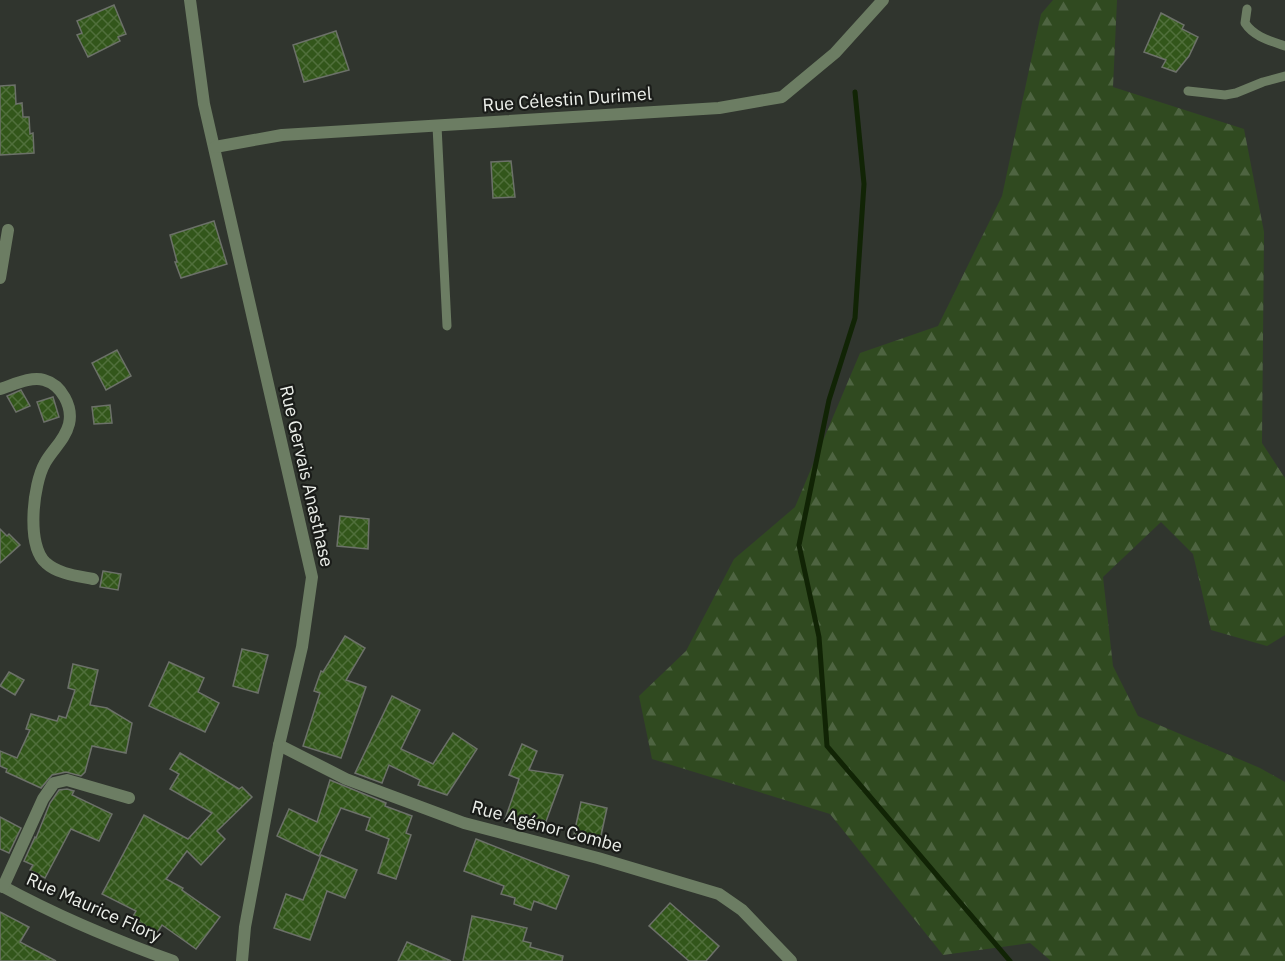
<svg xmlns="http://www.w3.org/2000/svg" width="1285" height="961" viewBox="0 0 1285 961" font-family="'IBM Plex Sans',sans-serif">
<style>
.forest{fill:url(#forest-firs)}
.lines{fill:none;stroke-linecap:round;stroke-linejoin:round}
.stream{stroke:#112405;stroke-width:5}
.building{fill:url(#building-cross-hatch);stroke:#6c7169;stroke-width:1.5}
.lane{stroke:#6c7d63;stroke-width:9}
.street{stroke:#6c7d63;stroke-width:12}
.labels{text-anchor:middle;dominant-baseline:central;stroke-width:4.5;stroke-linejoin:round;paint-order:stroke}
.street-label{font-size:18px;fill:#edf0eb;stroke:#1a1c19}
</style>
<defs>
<pattern id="forest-firs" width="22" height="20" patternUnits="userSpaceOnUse" patternTransform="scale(1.5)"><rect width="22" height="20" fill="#304a20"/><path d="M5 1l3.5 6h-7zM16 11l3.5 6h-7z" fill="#4e6441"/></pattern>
<pattern id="building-cross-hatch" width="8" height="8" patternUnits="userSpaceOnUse" patternTransform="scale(1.5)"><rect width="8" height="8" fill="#32561a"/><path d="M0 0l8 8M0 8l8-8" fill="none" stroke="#506f3b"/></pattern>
</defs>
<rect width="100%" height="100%" fill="#30352e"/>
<!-- forest -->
<polygon class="forest" points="1053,0 1117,0 1113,87 1244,129 1264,232 1262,443 1285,478 1285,635 1267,646 1211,630 1193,554 1161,522 1103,577 1113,666 1138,716 1260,768 1285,782 1285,961 1051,961 1030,943 943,955 830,814 652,759 639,696 686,651 734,559 795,507 860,353 938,326 1002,196 1041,14"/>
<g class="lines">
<!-- stream -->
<polyline class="stream" points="855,92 864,184 855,318 829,400 799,545 819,637 827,746 1010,961"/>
</g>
<!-- building -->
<g class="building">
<polygon points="114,5 126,34 118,37 120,41 88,57 77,35 82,33 77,21"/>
<polygon points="1161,13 1184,25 1182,29 1198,37 1189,56 1176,72 1162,67 1166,60 1144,52"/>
<polygon points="336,31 349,70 304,82 293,45"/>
<polygon points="15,85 16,104 22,103 23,117 29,117 30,134 33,133 34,153 0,155 0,86"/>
<polygon points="511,161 515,197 493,198 491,162"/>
<polygon points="214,221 227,264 181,278 175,262 177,262 170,235"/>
<polygon points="117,350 131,376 106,390 92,363"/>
<polygon points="21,390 30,406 16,412 7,396"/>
<polygon points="53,397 59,417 44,422 37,402"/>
<polygon points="110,405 112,423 94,424 92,407"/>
<polygon points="340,516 369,519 368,549 337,546"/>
<polygon points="0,529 7,536 9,534 20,545 0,563"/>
<polygon points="103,571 121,574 118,590 100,587"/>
<polygon points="345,636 365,648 346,680 366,687 341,758 303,746 320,693 314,691 321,671 323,672"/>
<polygon points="242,649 268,655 258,693 233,686"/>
<polygon points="169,662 204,678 198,692 219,703 205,732 149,706"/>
<polygon points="73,664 98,670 90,705 107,708 132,723 126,753 92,746 85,772 81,776 66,772 52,775 41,788 6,772 7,769 0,766 0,751 17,758 30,730 26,729 31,714 57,721 59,716 66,718 75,690 68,688"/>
<polygon points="9,672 24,680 15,695 0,686"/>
<polygon points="392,696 420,710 401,749 433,764 453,733 477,749 447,795 418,785 420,780 389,765 382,783 355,773"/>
<polygon points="522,744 537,751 529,770 563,775 544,827 505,819 519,779 509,775"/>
<polygon points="180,753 239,789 242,787 252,797 217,831 225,839 201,865 187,851 166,879 183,888 182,890 220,917 196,949 162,925 157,933 132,918 136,911 102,894 144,815 188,839 212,813 170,789 179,774 170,769"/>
<polygon points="330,780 386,803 385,806 412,816 406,833 411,835 396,879 378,873 389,839 366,830 370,818 341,808 319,856 277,836 289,809 317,822"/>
<polygon points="67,789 74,791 72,795 112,814 99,841 71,829 45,878 30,870 33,865 24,861 35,837 36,838 50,803 59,790"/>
<polygon points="581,802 607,808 600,840 574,834"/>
<polygon points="0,817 21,828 9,853 0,849"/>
<polygon points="476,839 569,876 556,909 534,901 531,910 514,904 515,898 501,894 504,886 464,871"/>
<polygon points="321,855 357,870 345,898 327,891 310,940 274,928 286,894 303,900"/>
<polygon points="670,903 719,946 706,961 689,961 649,926"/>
<polygon points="0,912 29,927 20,942 56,961 0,961"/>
<polygon points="472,916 527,928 523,941 531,943 530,947 563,956 562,961 463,961"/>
<polygon points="407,942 451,961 398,961"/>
</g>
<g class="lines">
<!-- lane -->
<g class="lane">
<path d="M1247 9 1245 23C1254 37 1271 41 1285 46"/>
<polyline points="1188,91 1225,95 1236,93 1263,82 1285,76"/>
<polyline points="437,126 447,326"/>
</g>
<!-- street -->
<g class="street">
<polyline points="190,0 204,104 312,577 302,647 279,745 245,927 242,961"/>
<polyline points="215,147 282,135 719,108 782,97 835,53 883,0"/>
<polyline points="0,278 8,230"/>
<path d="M0 389C13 385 31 376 44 380 62 385 73 407 69 424 65 440 52 450 45 463 33 484 26 546 46 563 58 574 78 576 93 579"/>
<polyline points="279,745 346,779 464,823 598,858 719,894 742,910 791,961"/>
<path d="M0 885C55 915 114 940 173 961"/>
<polyline points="3,887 43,799 54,783 67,780 129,798"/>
</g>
</g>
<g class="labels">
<!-- street labels -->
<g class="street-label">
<text transform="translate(567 99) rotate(-4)">Rue Célestin Durimel</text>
<text transform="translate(307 476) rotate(77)">Rue Gervais Anasthase</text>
<text transform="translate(547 826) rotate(15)">Rue Agénor Combe</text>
<text transform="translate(94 907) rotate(24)">Rue Maurice Flory</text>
</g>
</g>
</svg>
